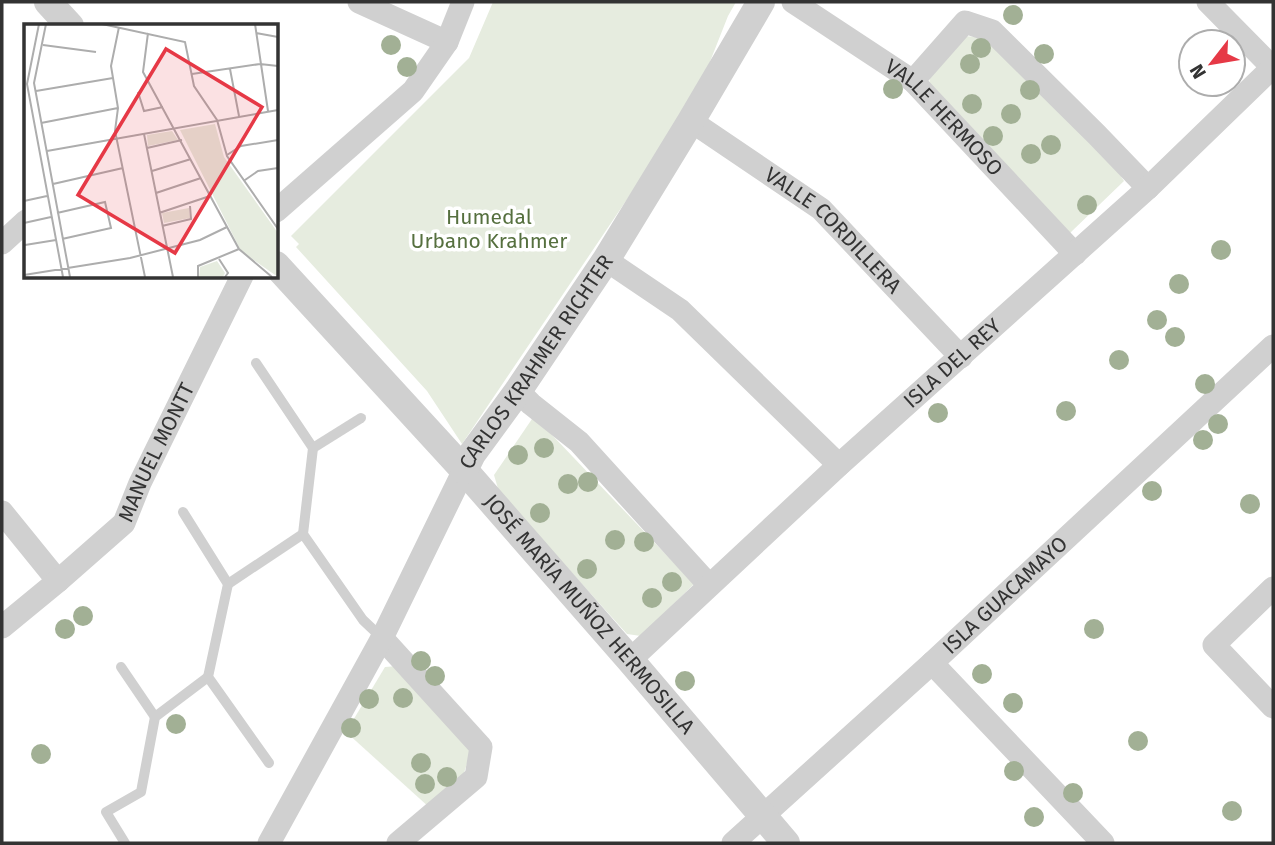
<svg xmlns="http://www.w3.org/2000/svg" width="1275" height="845" viewBox="0 0 1275 845" font-family="'Fira Sans',sans-serif">
<style>
.green{fill:#e6ecdf}
.lines{fill:none;stroke-linecap:round;stroke-linejoin:round}
.service{stroke:#d0d0d0;stroke-width:10}
.minor{stroke:#d0d0d0;stroke-width:23}
.tertiary{stroke:#d0d0d0;stroke-width:28}
.tree{fill:#a2b095}
.labels{text-anchor:middle;dominant-baseline:central;stroke-width:7;stroke-linejoin:round;paint-order:stroke}
.street-label{font-size:21px;fill:#333;stroke:#fff}
.park-label{font-size:21px;fill:#56703f;stroke:#fff}
.inset-road{fill:none;stroke:#adadad;stroke-width:2}
.view{fill:#e63946;fill-opacity:0.15;stroke:#e63946;stroke-width:3.5}
.inset-edge{fill:none;stroke:#333;stroke-width:3.5}
</style>
<rect width="100%" height="100%" fill="#fff"/>
<!-- green -->
<g class="green">
<polygon points="493,2 736,2 728,16 696,97 462,444 427,391 296,247 299,244 291,236 469,58"/>
<polygon points="963,36 993,38 1117,170 1124,181 1070,233 929,85 931,69"/>
<polygon points="534,416 694,584 641,636 627,634 499,492 494,475"/>
<polygon points="398,666 472,748 463,776 430,808 346,732 385,667"/>
</g>
<g class="lines">
<!-- service -->
<g class="service">
<polyline points="256,363 313,448 303,534 363,620 382,638"/>
<polyline points="313,448 361,418"/>
<polyline points="183,512 228,584 208,677 269,763"/>
<polyline points="228,584 303,534"/>
<polyline points="121,667 155,717"/>
<polyline points="125,843 106,812 141,792 155,717 208,677"/>
</g>
<!-- minor -->
<g class="minor">
<polyline points="359,2 447,42"/>
<path id="s1" d="M793 2 913 81 1075 254"/>
<polyline points="1208,2 1273,68"/>
<polyline points="913,81 965,22 992,31 1097,135 1148,188"/>
<path id="s2" d="M691 121 821 209 961 357"/>
<polyline points="276,211 413,91 447,42 463,2"/>
<polyline points="2,243 26,221"/>
<polyline points="606,260 680,310 839,465"/>
<polyline points="518,391 531,404 579,442 709,585"/>
<polyline points="2,512 58,581"/>
<polyline points="1273,588 1214,645 1273,707"/>
<path id="s3" d="M2 627 58 581 124 523 140 483 242 276"/>
<polyline points="382,638 481,747 476,777 398,843"/>
<path id="s4" d="M630 660 839 465 1148 188 1273 67"/>
<polyline points="932,663 1103,843"/>
<polyline points="269,843 382,638 464,470"/>
<path id="s5" d="M733 843 932 663 1273 346"/>
</g>
<!-- tertiary -->
<g class="tertiary">
<polyline points="48,2 70,26"/>
<path id="s6" d="M276 265 464 470 630 660 786 843"/>
<path id="s7" d="M464 470 472 454 518 391 606 260 691 121 761 2"/>
</g>
</g>
<!-- trees -->
<g class="tree">
<circle cx="1013" cy="15" r="10"/>
<circle cx="391" cy="45" r="10"/>
<circle cx="981" cy="48" r="10"/>
<circle cx="1044" cy="54" r="10"/>
<circle cx="970" cy="64" r="10"/>
<circle cx="407" cy="67" r="10"/>
<circle cx="893" cy="89" r="10"/>
<circle cx="1030" cy="90" r="10"/>
<circle cx="972" cy="104" r="10"/>
<circle cx="1011" cy="114" r="10"/>
<circle cx="993" cy="136" r="10"/>
<circle cx="1051" cy="145" r="10"/>
<circle cx="1031" cy="154" r="10"/>
<circle cx="1087" cy="205" r="10"/>
<circle cx="1221" cy="250" r="10"/>
<circle cx="1179" cy="284" r="10"/>
<circle cx="1157" cy="320" r="10"/>
<circle cx="1175" cy="337" r="10"/>
<circle cx="1119" cy="360" r="10"/>
<circle cx="1205" cy="384" r="10"/>
<circle cx="1066" cy="411" r="10"/>
<circle cx="938" cy="413" r="10"/>
<circle cx="1218" cy="424" r="10"/>
<circle cx="1203" cy="440" r="10"/>
<circle cx="544" cy="448" r="10"/>
<circle cx="518" cy="455" r="10"/>
<circle cx="588" cy="482" r="10"/>
<circle cx="568" cy="484" r="10"/>
<circle cx="1152" cy="491" r="10"/>
<circle cx="1250" cy="504" r="10"/>
<circle cx="540" cy="513" r="10"/>
<circle cx="615" cy="540" r="10"/>
<circle cx="644" cy="542" r="10"/>
<circle cx="587" cy="569" r="10"/>
<circle cx="672" cy="582" r="10"/>
<circle cx="652" cy="598" r="10"/>
<circle cx="83" cy="616" r="10"/>
<circle cx="65" cy="629" r="10"/>
<circle cx="1094" cy="629" r="10"/>
<circle cx="421" cy="661" r="10"/>
<circle cx="982" cy="674" r="10"/>
<circle cx="435" cy="676" r="10"/>
<circle cx="685" cy="681" r="10"/>
<circle cx="403" cy="698" r="10"/>
<circle cx="369" cy="699" r="10"/>
<circle cx="1013" cy="703" r="10"/>
<circle cx="176" cy="724" r="10"/>
<circle cx="351" cy="728" r="10"/>
<circle cx="1138" cy="741" r="10"/>
<circle cx="41" cy="754" r="10"/>
<circle cx="421" cy="763" r="10"/>
<circle cx="1014" cy="771" r="10"/>
<circle cx="447" cy="777" r="10"/>
<circle cx="425" cy="784" r="10"/>
<circle cx="1073" cy="793" r="10"/>
<circle cx="1232" cy="811" r="10"/>
<circle cx="1034" cy="817" r="10"/>
</g>
<g class="labels">
<!-- street labels -->
<g class="street-label">
<text stroke="none"><textPath href="#s1" startOffset="191">VALLE HERMOSO</textPath></text>
<text stroke="none"><textPath href="#s2" startOffset="180">VALLE CORDILLERA</textPath></text>
<text stroke="none"><textPath href="#s7" startOffset="130">CARLOS KRAHMER RICHTER</textPath></text>
<text stroke="none"><textPath href="#s4" startOffset="438">ISLA DEL REY</textPath></text>
<text stroke="none"><textPath href="#s3" startOffset="238">MANUEL MONTT</textPath></text>
<text stroke="none"><textPath href="#s5" startOffset="368">ISLA GUACAMAYO</textPath></text>
<text stroke="none"><textPath href="#s6" startOffset="469">JOSÉ MARÍA MUÑOZ HERMOSILLA</textPath></text>
</g>
<!-- park labels -->
<g class="park-label">
<text x="489" y="217">Humedal<tspan x="489" dy="24">Urbano Krahmer</tspan></text>
</g>
</g>
<!-- overview -->
<g transform="translate(24 24)">
<rect width="254" height="254" fill="#fff"/>
<path d="M191 100 200 133 254 209V253L217 227 156 106ZM148 107 154 116 124 122 123 111ZM165 184 166 194 140 199 138 189ZM193 237 201 249 199 253H175L176 243Z" fill="#e6ecdf"/>
<path class="inset-road" d="M15 0 3 60 39 253M22 0 10 59 46 253M78 0 161 18 170 62 193 96 203 132 254 205M231 0 244 87M95 3 87 42 94 84 91 107 121 253M124 9 119 48 215 225 248 253M232 9 254 13M19 21 72 28M206 45 215 92M168 50 236 40 254 42M12 67 89 54M114 68 120 87 139 83M17 99 94 84M120 110 149 253M123 124 158 116M23 127 254 86M203 131 217 122 254 116M128 147 167 135M221 156 234 147 254 144M29 160 99 144M132 169 177 154M0 177 23 172M33 189 81 178 87 204 38 215M135 189 186 172M0 199 27 193M138 202 167 195 166 182M1 221 32 216M195 235 204 249 201 253M0 251 106 234 176 216 203 203M174 253V242L215 225"/>
<path class="view" d="M142 25 238 83 151 229 54 171Z"/>
<rect width="254" height="254" class="inset-edge"/>
</g>
<!-- border -->
<rect width="1275" height="845" fill="none" stroke="#333333" stroke-width="7"/>
<!-- north arrow -->
<g transform="translate(1212 63) rotate(239)"><circle r="33" fill="#ffffff" stroke="#adadad" stroke-width="2"/>
<path d="M0-5L12 26L0 18L-12 26Z" fill="#e63946"/>
<text y="-10" font-size="19" font-weight="bold" text-anchor="middle" fill="#333333">N</text>
</g>
</svg>
